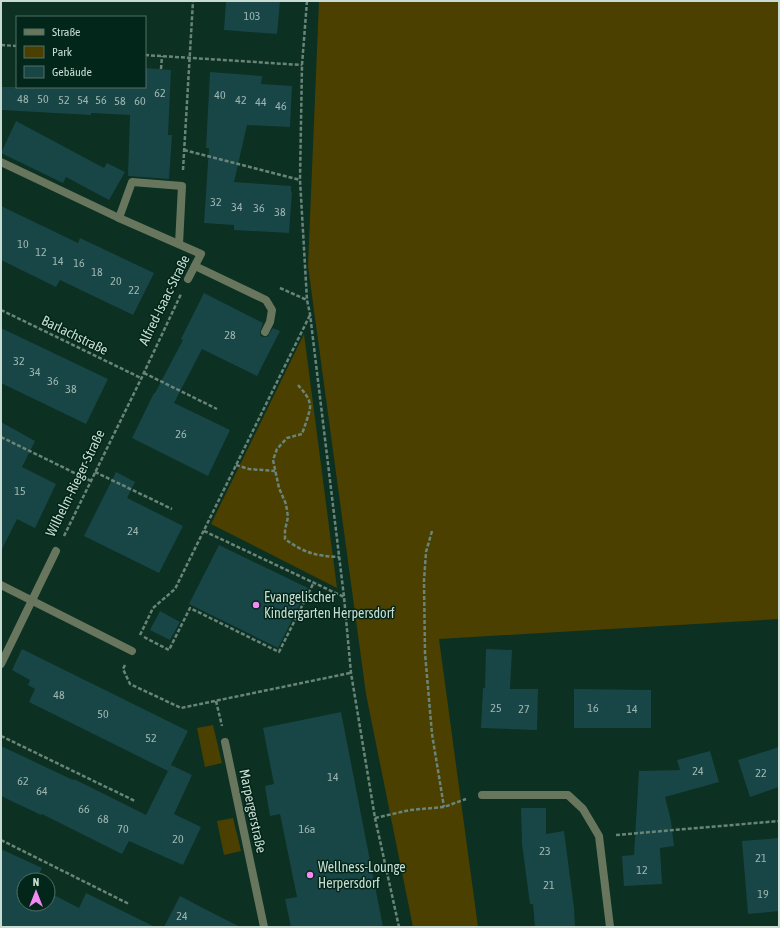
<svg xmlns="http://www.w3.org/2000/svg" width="780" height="928" viewBox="0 0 780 928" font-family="'Asap Condensed',sans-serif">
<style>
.green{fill:#4b4000}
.building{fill:#184546}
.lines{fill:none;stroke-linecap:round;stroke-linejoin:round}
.path{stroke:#698579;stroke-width:2.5;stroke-dasharray:4 2;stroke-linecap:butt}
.lane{stroke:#69765e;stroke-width:8}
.street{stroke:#69765e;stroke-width:8}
.poi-dot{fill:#f28af2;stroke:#022619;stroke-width:1.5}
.labels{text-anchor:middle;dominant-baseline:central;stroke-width:3;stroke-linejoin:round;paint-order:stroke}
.number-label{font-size:12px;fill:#9db6b0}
.street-label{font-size:14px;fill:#c9dcd3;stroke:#022619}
.poi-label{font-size:14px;fill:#c9dcd3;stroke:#022619;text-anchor:start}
</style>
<rect width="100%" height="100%" fill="#0c3022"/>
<!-- green -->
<g class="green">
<polygon points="319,1 779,1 779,619 439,639 478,927 413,927 366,694 308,266"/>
<polygon points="304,334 337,588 211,524"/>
<polygon points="213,725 222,763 205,767 197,728"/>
<polygon points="233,818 241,851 224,855 217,821"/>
</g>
<!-- building -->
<g class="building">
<polygon points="226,1 280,1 277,34 224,30"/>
<polygon points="145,68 171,70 168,135 172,135 169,179 128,176 130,115 91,113 91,115 1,110 1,87 145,87"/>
<polygon points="210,72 262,76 261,84 292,86 290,127 247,125 234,182 291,186 291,192 292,192 289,233 234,230 234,225 204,223 209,148 206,148"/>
<polygon points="16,121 104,168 107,163 125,172 109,200 66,177 63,183 1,153"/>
<polygon points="1,206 78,243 80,238 154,273 133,315 60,280 56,287 1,260"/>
<polygon points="204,293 263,323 260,332 260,335 263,337 266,337 268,336 273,328 280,331 257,376 202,349 174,403 230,430 208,476 132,438 154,393 155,393 183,340 181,339"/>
<polygon points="1,328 108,379 86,424 1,383"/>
<polygon points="1,422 35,441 22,467 56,484 35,528 17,519 1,551"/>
<polygon points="116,472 135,482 127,498 183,526 159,573 84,536"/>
<polygon points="219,545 308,588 278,648 189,604"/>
<polygon points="160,611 180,622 170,640 150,630"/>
<polygon points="22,649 188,731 168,771 29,702 35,689 28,685 30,680 12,670"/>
<polygon points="486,649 512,650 510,689 538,689 537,730 481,728 483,688 485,688"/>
<polygon points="574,689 651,690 651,728 574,728"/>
<polygon points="341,712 383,927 291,927 285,899 297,897 280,814 270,816 265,786 274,784 263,728"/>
<polygon points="1,746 73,780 74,779 146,815 171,765 192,775 174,814 201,827 183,865 129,841 122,854 42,814 41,815 1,796"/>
<polygon points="779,747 779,787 750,797 738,760"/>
<polygon points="710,751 719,782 665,797 671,821 674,846 660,848 662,884 624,886 622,856 634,855 639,771 680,770 677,760"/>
<polygon points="521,808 546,808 546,834 564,831 574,908 575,927 535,927 533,904 530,904 522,844"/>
<polygon points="779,838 779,911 748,914 742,841"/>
<polygon points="1,849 42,868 36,880 24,880 24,904 48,904 48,892 79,908 86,893 155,927 1,927"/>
<polygon points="180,896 199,906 240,927 164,927"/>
</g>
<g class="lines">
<!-- path -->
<g class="path">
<polyline points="307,1 302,65 300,180 307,300 310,314 344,597 351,673 375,818 399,927"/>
<polyline points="1,45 17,46"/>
<polyline points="145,55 302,65"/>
<polyline points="161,69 162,56"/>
<polyline points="184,150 300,180"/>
<polyline points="183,170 193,1"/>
<polyline points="280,288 307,300"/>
<polyline points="1,310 141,378"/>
<polyline points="144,373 217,409"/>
<path d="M298 385C303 391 309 397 310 405 311 410 304 428 302 434L287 438 277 449 273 460 279 488 286 504 288 517 285 530V539C304 553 316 556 339 557"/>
<polyline points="1,437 91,481"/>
<polyline points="236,465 249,469 275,471"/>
<polyline points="95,472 172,509"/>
<polyline points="204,531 344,597"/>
<polyline points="432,531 426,552 424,581 425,653 432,734 444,807"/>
<polyline points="64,536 141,379 181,294"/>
<polyline points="140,635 153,608 175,589 310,315"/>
<polyline points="144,637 169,650 190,608 279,652 314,582"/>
<polyline points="125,665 123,669 130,684 181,708 350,673"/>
<polyline points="216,701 222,726"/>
<polyline points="1,736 135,801"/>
<polyline points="375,818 410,810 444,807 466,799"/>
<polyline points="616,835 779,821"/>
<polyline points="1,840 129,904"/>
</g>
<!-- lane -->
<polyline class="lane" points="195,266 266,300 272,310 270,322 265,332"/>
<!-- street -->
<g class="street">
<polyline points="1,162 119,218 201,254 188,279"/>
<polyline points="119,218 132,182 182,186 179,244"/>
<polyline points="1,585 132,651"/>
<polyline points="1,664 56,551"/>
<polyline points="225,742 264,927"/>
<polyline points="482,795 568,795 583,809 599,836 610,927"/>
</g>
</g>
<!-- markers -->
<g class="poi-dot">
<circle cx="256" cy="605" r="4"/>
<circle cx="310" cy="875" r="4"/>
</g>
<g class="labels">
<!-- number labels -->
<g class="number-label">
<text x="252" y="16">103</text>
<text x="160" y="93">62</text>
<text x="220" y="95">40</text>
<text x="23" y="99">48</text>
<text x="43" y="99">50</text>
<text x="64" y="100">52</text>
<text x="83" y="100">54</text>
<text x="101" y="100">56</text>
<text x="241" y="100">42</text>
<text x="120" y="101">58</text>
<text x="140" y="101">60</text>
<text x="261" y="102">44</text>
<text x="281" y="106">46</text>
<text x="216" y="202">32</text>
<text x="237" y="207">34</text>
<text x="259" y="208">36</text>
<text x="280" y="212">38</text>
<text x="23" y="244">10</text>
<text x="41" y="252">12</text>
<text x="58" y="261">14</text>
<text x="79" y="263">16</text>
<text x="97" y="272">18</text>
<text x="116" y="281">20</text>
<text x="134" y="290">22</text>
<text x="230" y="335">28</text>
<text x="19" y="361">32</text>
<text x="35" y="372">34</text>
<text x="53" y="381">36</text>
<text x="71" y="389">38</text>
<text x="181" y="434">26</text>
<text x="20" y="491">15</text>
<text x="133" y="531">24</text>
<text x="59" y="695">48</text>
<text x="496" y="708">25</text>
<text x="593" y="708">16</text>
<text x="524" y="709">27</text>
<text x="632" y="709">14</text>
<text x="103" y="714">50</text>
<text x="151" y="738">52</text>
<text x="698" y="771">24</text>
<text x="761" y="773">22</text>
<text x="333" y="777">14</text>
<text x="23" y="781">62</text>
<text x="42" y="791">64</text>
<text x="84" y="809">66</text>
<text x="103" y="819">68</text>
<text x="123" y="829">70</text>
<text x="307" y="829">16a</text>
<text x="178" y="839">20</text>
<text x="545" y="851">23</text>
<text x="761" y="858">21</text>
<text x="642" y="870">12</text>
<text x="549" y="885">21</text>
<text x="763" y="894">19</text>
<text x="182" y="916">24</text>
</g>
<!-- street labels -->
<g class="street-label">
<text transform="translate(164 300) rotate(-64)">Alfred-Isaac-Straße</text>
<text transform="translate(75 335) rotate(26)">Barlachstraße</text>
<text transform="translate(75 483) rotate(-64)">Wilhelm-Rieger-Straße</text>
<text transform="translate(253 811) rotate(78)">Marpergerstraße</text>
</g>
<!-- poi labels -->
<g class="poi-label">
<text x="264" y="597">Evangelischer<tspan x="264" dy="16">Kindergarten Herpersdorf</tspan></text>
<text x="318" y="867">Wellness-Lounge<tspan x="318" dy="16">Herpersdorf</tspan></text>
</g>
</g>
<!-- border -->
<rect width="780" height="928" fill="none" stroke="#c9dcd3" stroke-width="4"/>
<!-- legend -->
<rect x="16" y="16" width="130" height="72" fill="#022619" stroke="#526f63"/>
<rect x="24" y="29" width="20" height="6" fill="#69765e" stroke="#526f63"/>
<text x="52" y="36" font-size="12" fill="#c9dcd3">Straße</text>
<rect x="24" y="46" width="20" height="12" fill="#4b4000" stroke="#526f63"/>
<text x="52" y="56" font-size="12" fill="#c9dcd3">Park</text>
<rect x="24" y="66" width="20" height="12" fill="#184546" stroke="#526f63"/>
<text x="52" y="76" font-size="12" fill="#c9dcd3">Gebäude</text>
<!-- north arrow -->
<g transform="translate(36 892)"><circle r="19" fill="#022619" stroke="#526f63"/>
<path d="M0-3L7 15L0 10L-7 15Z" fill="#f28af2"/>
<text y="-6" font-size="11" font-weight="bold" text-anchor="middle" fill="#c9dcd3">N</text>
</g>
</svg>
